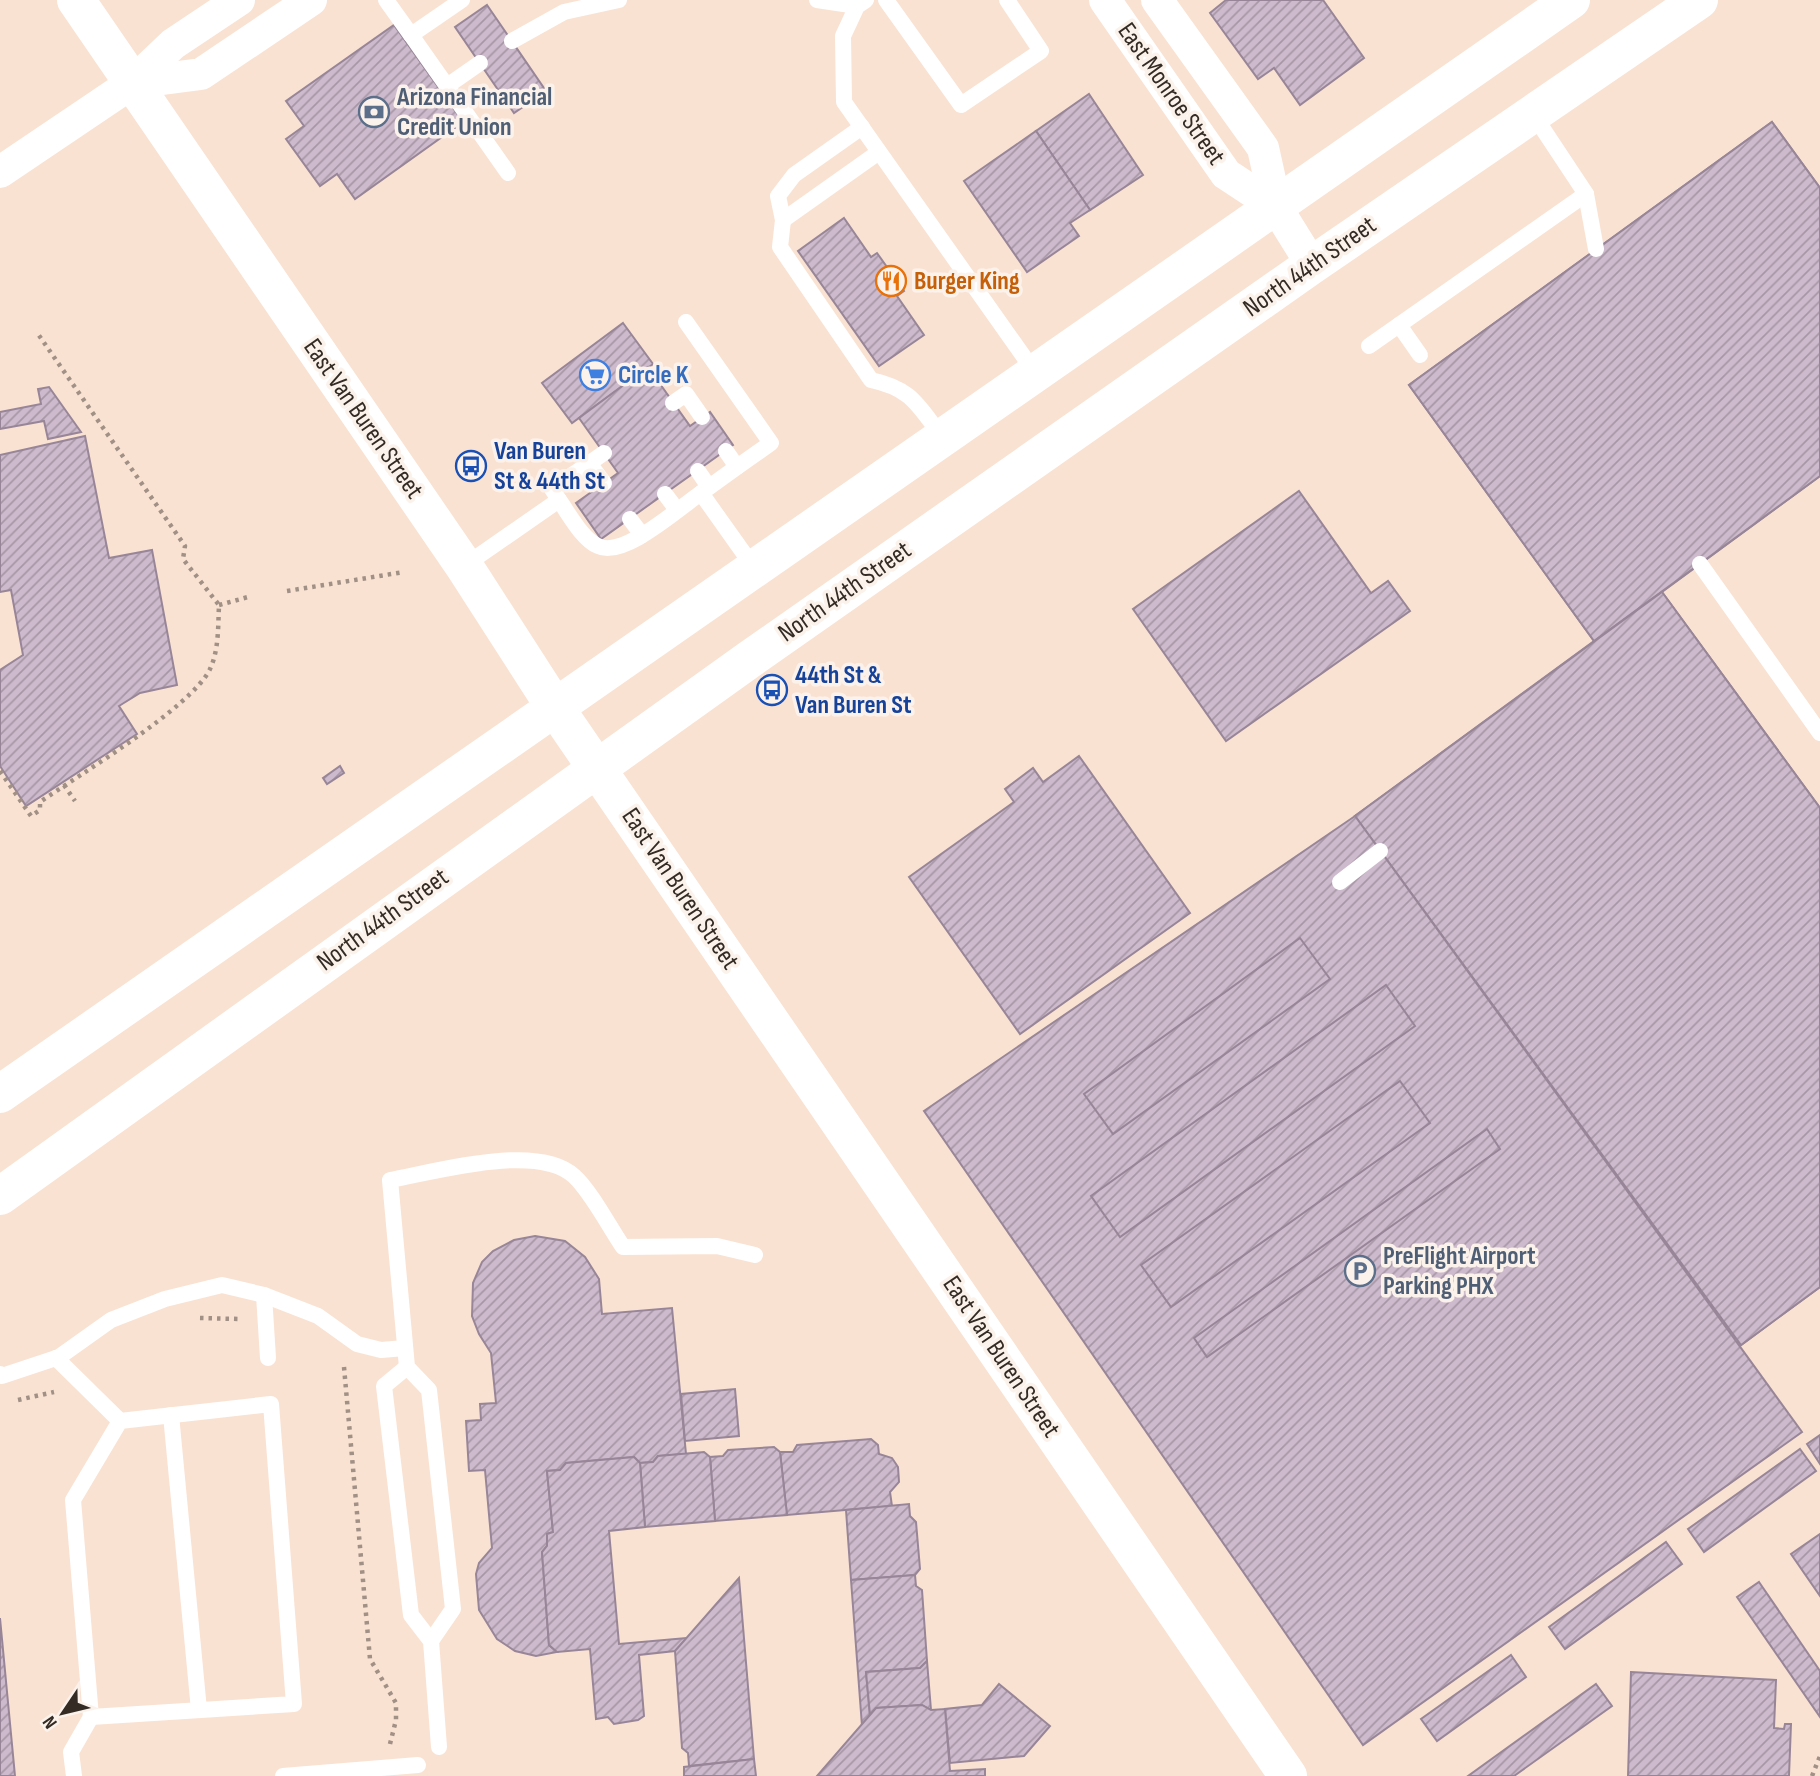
<svg xmlns="http://www.w3.org/2000/svg" width="1820" height="1776" viewBox="0 0 1820 1776" font-family="'Sofia Sans Condensed',sans-serif">
<style>
.building{fill:url(#building-hatch);stroke:#988698;stroke-width:2}
.lines{fill:none;stroke-linecap:round;stroke-linejoin:round}
.path{stroke:#a19085;stroke-width:4.5;stroke-dasharray:3.5 5;stroke-linecap:butt}
.service{stroke:#fff;stroke-width:16}
.minor{stroke:#fff;stroke-width:32}
.primary{stroke:#fff;stroke-width:38}
.labels{text-anchor:middle;dominant-baseline:central;stroke-width:7;stroke-linejoin:round;paint-order:stroke}
.street-label{font-size:26px;fill:#342b25;stroke:#fcf2ec}
.service-label{font-size:26px;font-weight:bold;fill:#4e5e75;stroke:#fcf2ec;text-anchor:start}
.food-label{font-size:26px;font-weight:bold;fill:#c56008;stroke:#fcf2ec;text-anchor:start}
.shop-label{font-size:26px;font-weight:bold;fill:#366cbe;stroke:#fcf2ec;text-anchor:start}
.transit-label{font-size:26px;font-weight:bold;fill:#164399;stroke:#fcf2ec;text-anchor:start}
</style>
<defs>
<pattern id="building-hatch" width="6" height="6" patternUnits="userSpaceOnUse" patternTransform="scale(1.75)"><rect width="6" height="6" fill="#cdbacd"/><path d="M-1 1l2-2M0 6l6-6M5 7l2-2" fill="none" stroke="#a797a6"/></pattern>
</defs>
<rect width="100%" height="100%" fill="#fae2d2"/>
<!-- building -->
<g class="building">
<polygon points="1226,0 1323,0 1364,58 1300,105 1274,68 1258,79 1210,13"/>
<polygon points="487,5 546,91 514,113 455,27"/>
<polygon points="394,25 463,122 355,199 337,174 320,186 286,139 304,126 286,101"/>
<polygon points="1089,94 1143,175 1090,210 1036,131"/>
<polygon points="1772,122 1820,188 1820,476 1662,592 1820,808 1820,1287 1741,1345 1355,816 1594,641 1409,385"/>
<polygon points="1772,122 1820,188 1820,476 1594,641 1409,385"/>
<polygon points="1036,131 1090,210 1070,223 1079,236 1027,272 964,181"/>
<polygon points="844,218 871,257 877,253 904,291 897,296 924,335 879,366 798,251"/>
<polygon points="623,323 653,364 572,423 542,383"/>
<polygon points="648,367 690,426 710,412 733,445 601,539 576,503 618,473 579,418"/>
<polygon points="49,387 81,432 48,439 44,421 0,429 0,412 41,404 38,389"/>
<polygon points="85,436 109,558 152,550 177,685 140,693 119,706 137,734 26,806 0,766 0,670 23,655 11,590 0,592 0,455"/>
<polygon points="466,453 477,470 472,474 461,457"/>
<polygon points="1299,491 1371,593 1388,581 1410,611 1226,741 1133,609"/>
<polygon points="1662,592 1820,808 1820,1287 1741,1345 1355,816"/>
<polygon points="1079,756 1190,913 1020,1034 909,877 1014,802 1005,789 1033,768 1043,782"/>
<polygon points="340,766 344,773 327,784 323,778"/>
<polygon points="1355,816 1802,1432 1363,1745 924,1111"/>
<polygon points="1300,938 1330,979 1113,1134 1084,1094"/>
<polygon points="1386,985 1415,1026 1120,1237 1091,1196"/>
<polygon points="1400,1081 1430,1123 1171,1307 1141,1265"/>
<polygon points="1487,1129 1500,1149 1207,1357 1194,1338"/>
<polygon points="535,1236 565,1241 585,1257 599,1279 602,1314 672,1308 686,1454 658,1456 653,1462 640,1463 634,1457 566,1463 560,1470 547,1471 553,1532 547,1534 547,1546 542,1552 549,1645 557,1652 536,1656 515,1651 497,1639 479,1610 476,1574 479,1563 492,1548 485,1470 469,1471 466,1421 481,1420 480,1404 496,1403 491,1353 479,1334 472,1316 473,1283 482,1262 493,1251 514,1240"/>
<polygon points="735,1389 739,1436 685,1441 681,1394"/>
<polygon points="1820,1435 1820,1464 1807,1444"/>
<polygon points="871,1439 878,1445 879,1454 892,1458 898,1467 899,1482 890,1492 892,1506 787,1515 780,1452 793,1452 797,1445"/>
<polygon points="774,1447 780,1452 787,1515 715,1521 710,1457 723,1456 728,1450"/>
<polygon points="1800,1449 1816,1471 1704,1552 1688,1529"/>
<polygon points="704,1452 710,1457 715,1521 645,1527 640,1463 653,1462 658,1456"/>
<polygon points="634,1457 640,1463 645,1527 609,1531 619,1644 687,1638 675,1651 639,1655 644,1716 638,1720 614,1724 608,1717 596,1719 590,1649 557,1652 549,1645 542,1552 547,1546 547,1534 553,1532 547,1471 560,1470 566,1463"/>
<polygon points="909,1504 910,1516 916,1522 920,1569 915,1575 851,1580 846,1510"/>
<polygon points="1820,1534 1820,1596 1791,1554"/>
<polygon points="1666,1542 1682,1564 1565,1649 1549,1627"/>
<polygon points="915,1575 916,1586 922,1590 927,1661 920,1668 866,1672 870,1715 862,1726 851,1580"/>
<polygon points="739,1578 754,1759 689,1766 688,1753 682,1748 675,1651"/>
<polygon points="1759,1582 1820,1671 1820,1717 1737,1597"/>
<polygon points="0,1618 15,1776 0,1776"/>
<polygon points="1511,1655 1526,1677 1437,1741 1421,1719"/>
<polygon points="927,1661 931,1710 922,1705 876,1708 870,1715 866,1672 920,1668"/>
<polygon points="1631,1672 1776,1680 1774,1728 1784,1729 1785,1724 1791,1724 1789,1776 1628,1776"/>
<polygon points="999,1684 1050,1726 1024,1756 950,1763 945,1709 982,1705"/>
<polygon points="1596,1684 1612,1706 1514,1776 1468,1776"/>
<polygon points="922,1705 931,1710 945,1709 950,1771 985,1769 985,1776 817,1776 876,1708"/>
<polygon points="754,1759 756,1776 684,1776 684,1767"/>
</g>
<g class="lines">
<!-- path -->
<g class="path">
<polyline points="287,591 404,572"/>
<polyline points="219,605 248,597"/>
<path d="M0 771 31 816 40 810V802C79 775 192 707 210 669 219 650 218 626 219 605L183 559 185 546 38 334"/>
<polyline points="64,785 75,801"/>
<polyline points="200,1318 240,1319"/>
<polyline points="344,1367 370,1659 396,1703 396,1720 390,1744"/>
<polyline points="18,1400 54,1392"/>
<polyline points="1812,1776 1820,1756"/>
</g>
<!-- service -->
<g class="service">
<polyline points="386,0 411,35 462,0"/>
<polyline points="817,0 857,6"/>
<polyline points="866,0 857,6 843,36 844,102 1036,374"/>
<polyline points="886,0 961,105 1041,51 1007,0"/>
<polyline points="411,35 508,173"/>
<polyline points="512,41 564,12 619,0"/>
<polyline points="447,86 480,63"/>
<path d="M862 127 794 175 778 196 783 220 780 247 871 380C913 389 918 406 943 438"/>
<polyline points="1586,194 1596,249"/>
<polyline points="783,220 879,152"/>
<polyline points="686,322 771,443 737,467"/>
<polyline points="1399,325 1420,355"/>
<polyline points="1369,346 1586,194 1533,114"/>
<polyline points="673,403 686,394 702,417"/>
<polyline points="589,463 604,483"/>
<polyline points="698,471 709,487"/>
<polyline points="701,493 737,467 726,451"/>
<polyline points="665,494 677,510"/>
<polyline points="559,500 552,489 604,453"/>
<polyline points="630,519 642,535"/>
<polyline points="1700,564 1820,733"/>
<path d="M464 566 559 500C569 514 582 539 598 546 623 559 679 508 701 493L755 569"/>
<polyline points="1340,882 1380,851"/>
<polyline points="264,1295 268,1358"/>
<polyline points="56,1358 120,1421 271,1404 294,1704 91,1717 73,1500 120,1421"/>
<polyline points="407,1367 384,1386 411,1615 431,1641 439,1747"/>
<polyline points="0,1374 2,1376 59,1357 111,1320 165,1299 222,1285 264,1295 318,1316 357,1344 381,1350 405,1348"/>
<polyline points="171,1415 199,1710"/>
<path d="M431 1641 453 1609 429 1390 407 1367 390 1180C434 1172 538 1142 574 1176 590 1190 610 1228 623 1247L717 1246 755 1255"/>
<polyline points="74,1776 71,1752 91,1717"/>
<polyline points="283,1776 418,1765"/>
</g>
<!-- minor -->
<g class="minor">
<polyline points="1105,0 1226,174 1276,207"/>
<polyline points="1157,0 1263,148 1276,207 1312,265"/>
<polyline points="132,83 201,74 311,0"/>
<polyline points="0,172 132,83 173,44 239,0"/>
</g>
<!-- primary -->
<g class="primary">
<polyline points="76,0 464,566 556,709 1288,1776"/>
<polyline points="0,1094 1571,0"/>
<polyline points="0,1196 750,659 1312,265 1699,0"/>
</g>
</g>
<!-- icons -->
<defs>
<g id="bank-ring" transform="scale(1.575)"><circle r="9.5" fill="#fcf2ec" stroke="#5c6f8a" stroke-width="1.5"/><path d="M-6-4H6V4H-6ZM0-2.3a2.3 2.3 0 1 0 0 4.6a2.3 2.3 0 1 0 0-4.6Z" fill="#5c6f8a"/></g>
<g id="restaurant-ring" transform="scale(1.575)"><circle r="9.5" fill="#fcf2ec" stroke="#e8710a" stroke-width="1.5"/><path d="M-5-6h1v4h1v-4h1v4h1v-4h1v5L-1.5 .5V6h-2V.5L-5-1ZM5-6V6H3V1.5H1.5Q1.5-4 5-6Z" fill="#e8710a"/></g>
<g id="supermarket-ring" transform="scale(1.575)"><circle r="9.5" fill="#fcf2ec" stroke="#3f7fe0" stroke-width="1.5"/><path d="M-6-5.5h2.5l.6 2H6L4.5 2H-2.5L-4.4-4H-6ZM-1.5 3.2a1.3 1.3 0 1 0 .1 0ZM3 3.2a1.3 1.3 0 1 0 .1 0Z" fill="#3f7fe0"/></g>
<g id="bus-ring" transform="scale(1.575)"><circle r="9.5" fill="#fcf2ec" stroke="#1a4fb4" stroke-width="1.5"/><path d="M-5-6H5V4H4V6H2V4H-2V6H-4V4H-5ZM-3.5-4V0h7V-4ZM-3.5 1.2v1.5H-2V1.2ZM2 1.2v1.5H3.5V1.2Z" fill="#1a4fb4"/></g>
<g id="parking-ring" transform="scale(1.575)"><circle r="9.5" fill="#fcf2ec" stroke="#5c6f8a" stroke-width="1.5"/><path d="M-3.5-5.5H1a3.5 3.5 0 0 1 0 7H-1V5.5H-3.5ZM-1-3.4V-.6H.8a1.4 1.4 0 0 0 0-2.8Z" fill="#5c6f8a"/></g>
</defs>
<g fill-rule="evenodd">
<use href="#bank-ring" x="374" y="112"/>
<use href="#restaurant-ring" x="891" y="281"/>
<use href="#supermarket-ring" x="595" y="375"/>
<use href="#bus-ring" x="471" y="466"/>
<use href="#bus-ring" x="772" y="690"/>
<use href="#parking-ring" x="1360" y="1271"/>
</g>
<g class="labels">
<!-- street labels -->
<g class="street-label">
<text transform="translate(1171 94) rotate(55)">East Monroe Street</text>
<text transform="translate(1310 267) rotate(-35)">North 44th Street</text>
<text transform="translate(363 419) rotate(55)">East Van Buren Street</text>
<text transform="translate(845 592) rotate(-35)">North 44th Street</text>
<text transform="translate(680 889) rotate(56)">East Van Buren Street</text>
<text transform="translate(383 920) rotate(-36)">North 44th Street</text>
<text transform="translate(1001 1357) rotate(56)">East Van Buren Street</text>
</g>
<!-- service labels -->
<g class="service-label">
<text x="397" y="97">Arizona Financial<tspan x="397" dy="30">Credit Union</tspan></text>
<text x="1383" y="1256">PreFlight Airport<tspan x="1383" dy="30">Parking PHX</tspan></text>
</g>
<!-- food labels -->
<g class="food-label">
<text x="914" y="281">Burger King</text>
</g>
<!-- shop labels -->
<g class="shop-label">
<text x="618" y="375">Circle K</text>
</g>
<!-- transit labels -->
<g class="transit-label">
<text x="494" y="451">Van Buren<tspan x="494" dy="30">St &amp; 44th St</tspan></text>
<text x="795" y="675">44th St &amp;<tspan x="795" dy="30">Van Buren St</tspan></text>
</g>
</g>
<!-- north arrow -->
<g transform="translate(63 1713) rotate(235)" stroke="#fcf2ec" stroke-width="5" paint-order="stroke">
<path d="M0-5L12 26L0 18L-12 26Z" fill="#342b25"/>
<text y="-10" font-size="19" font-weight="bold" text-anchor="middle" fill="#342b25">N</text>
</g>
</svg>
